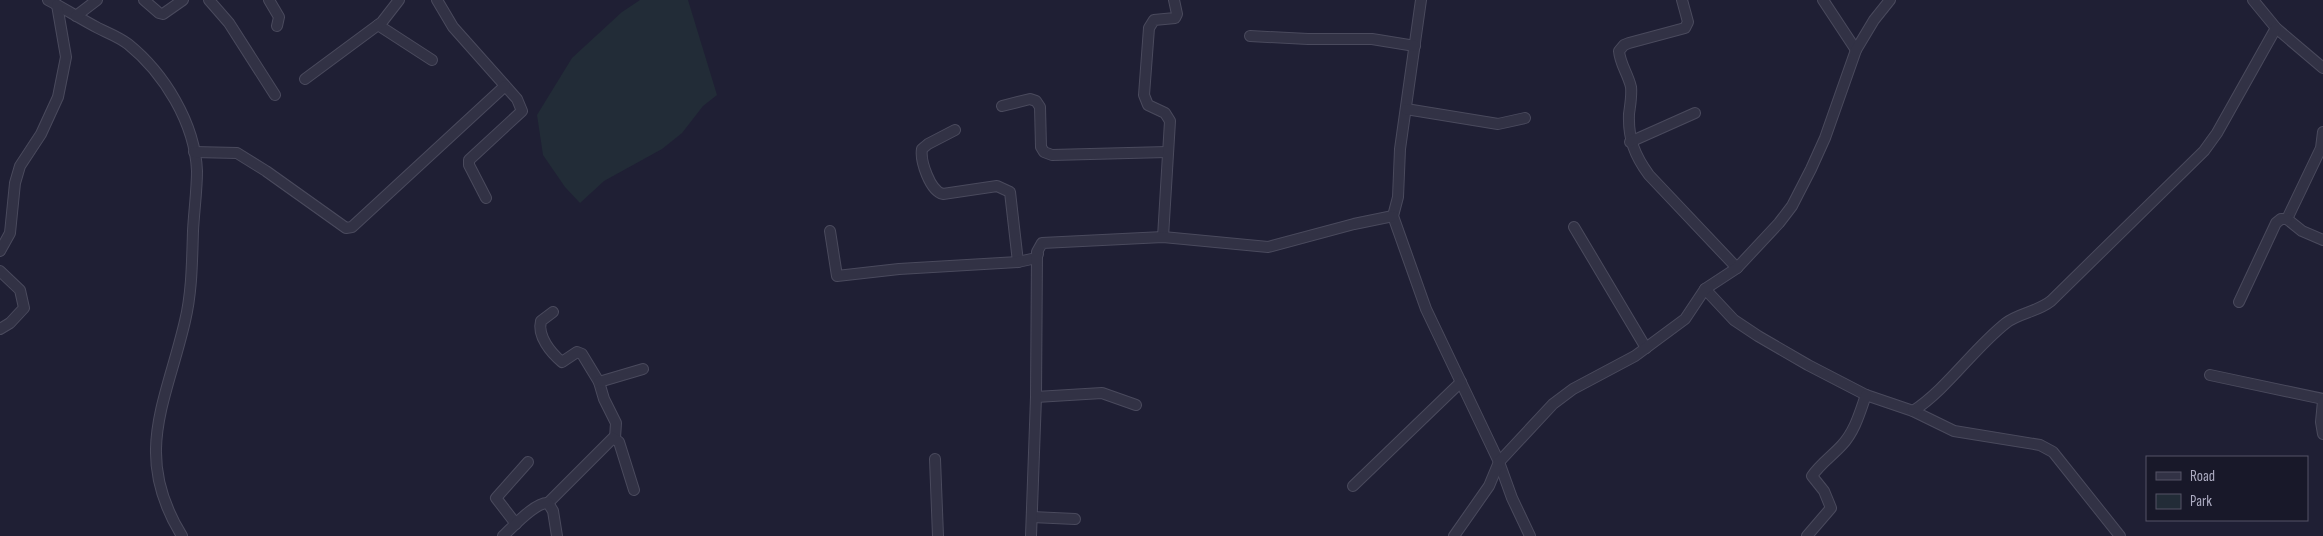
<svg xmlns="http://www.w3.org/2000/svg" width="2323" height="536" viewBox="0 0 2323 536" font-family="'Sofia Sans Condensed',sans-serif">
<style>
.green{fill:#222c37}
.lines{fill:none;stroke-linecap:round;stroke-linejoin:round}
.minor-casing{stroke:#4a4a5d;stroke-width:12}
.minor{stroke:#323245;stroke-width:10}
</style>
<rect width="100%" height="100%" fill="#1f1f34"/>
<!-- green -->
<polygon class="green" points="640,0 688,0 717,95 703,106 682,133 662,149 604,181 580,203 565,187 543,155 537,115 572,58 622,12"/>
<g class="lines">
<!-- minor casing -->
<g class="minor-casing">
<g id="minor">
<path d="M48 0C65 9 81 19 98 28 108 33 119 37 128 44 164 73 195 123 197 171 197 190 194 211 193 231 192 261 192 292 185 321 166 403 132 455 182 536"/>
<polyline points="144,0 159,13 163,14 183,0"/>
<polyline points="209,0 229,23 275,95"/>
<polyline points="269,0 279,17 277,26"/>
<polyline points="437,0 453,27 517,99 522,111 469,160 469,165 486,198"/>
<polyline points="1421,0 1400,149 1398,197 1393,216 1426,309 1499,462 1512,498 1530,536"/>
<path d="M1682 0 1688 22 1685 28 1629 43 1624 45 1619 51C1620 64 1628 74 1631 87 1632 96 1630 106 1629 114 1628 139 1635 156 1649 175L1737 268"/>
<polyline points="1823,0 1856,50"/>
<polyline points="2253,0 2276,28 2323,68"/>
<polyline points="76,16 97,0"/>
<polyline points="378,25 432,60"/>
<polyline points="1250,36 1308,39 1372,39 1415,46"/>
<polyline points="305,79 382,22 399,0"/>
<polyline points="1002,106 1030,99 1036,101 1040,107 1041,147 1044,152 1052,155 1167,152"/>
<polyline points="1406,109 1498,124 1525,118"/>
<path d="M955 130 928 144 922 149C920 161 930 191 943 194L997 186 1010 192 1018 262"/>
<polyline points="2323,132 2321,148 2287,219 2302,231 2323,240"/>
<polyline points="1630,142 1695,113"/>
<polyline points="194,152 237,153 266,171 346,228 352,227 505,86"/>
<polyline points="1574,227 1646,348"/>
<polyline points="830,231 837,276 899,269 1018,262 1036,258 1038,254"/>
<polyline points="1163,237 1170,121 1165,113 1148,105 1144,95 1149,28 1154,20 1175,18 1177,14 1174,0"/>
<polyline points="0,251 10,233 15,183 20,166 41,134 58,97 66,57 57,5"/>
<polyline points="0,271 20,290 24,308 10,323 0,329"/>
<polyline points="1705,289 1734,320 1758,336 1808,365 1866,395 1913,411 1954,431 2040,445 2053,452 2120,536"/>
<polyline points="2239,302 2276,223 2281,219 2287,219"/>
<path d="M553 312 541 321C537 336 551 353 562 362L577 352 582 354 599 382 604 399 616 423 615 438"/>
<polyline points="2210,375 2323,399"/>
<polyline points="599,382 643,369"/>
<polyline points="1036,397 1102,393 1136,405"/>
<polyline points="2323,401 2321,422 2323,434"/>
<path d="M1913 411C1947 389 1973 349 2006 323 2019 313 2037 312 2051 301L2204 151 2217 133 2276 28"/>
<polyline points="935,459 938,536"/>
<polyline points="1353,486 1461,382"/>
<polyline points="548,503 613,438 619,442 634,490"/>
<polyline points="1032,517 1075,519"/>
<polyline points="516,524 496,498 528,462"/>
<path d="M503 536C513 527 535 502 548 503L553 511 557 536"/>
<polyline points="1031,536 1036,397 1037,252 1042,243 1163,237 1268,247 1354,224 1393,216"/>
<polyline points="1454,536 1489,486 1499,462 1553,404 1573,389 1635,356 1685,319 1705,289 1737,268 1779,223 1792,206 1811,169 1825,138 1856,50 1874,20 1890,0"/>
<path d="M1807 536 1831 508 1824 491 1812 476C1820 464 1832 456 1842 445 1855 431 1860 412 1866 395"/>
</g>
</g>
<!-- minor -->
<use href="#minor" class="minor"/>
</g>
<!-- legend -->
<rect x="2146" y="456" width="162" height="65" fill="#181829" stroke="#545366"/>
<rect x="2156" y="472" width="25" height="8" fill="#323245" stroke="#545366"/>
<text x="2190" y="481" font-size="15" fill="#adacc2">Road</text>
<rect x="2156" y="494" width="25" height="15" fill="#222c37" stroke="#545366"/>
<text x="2190" y="506" font-size="15" fill="#adacc2">Park</text>
</svg>
